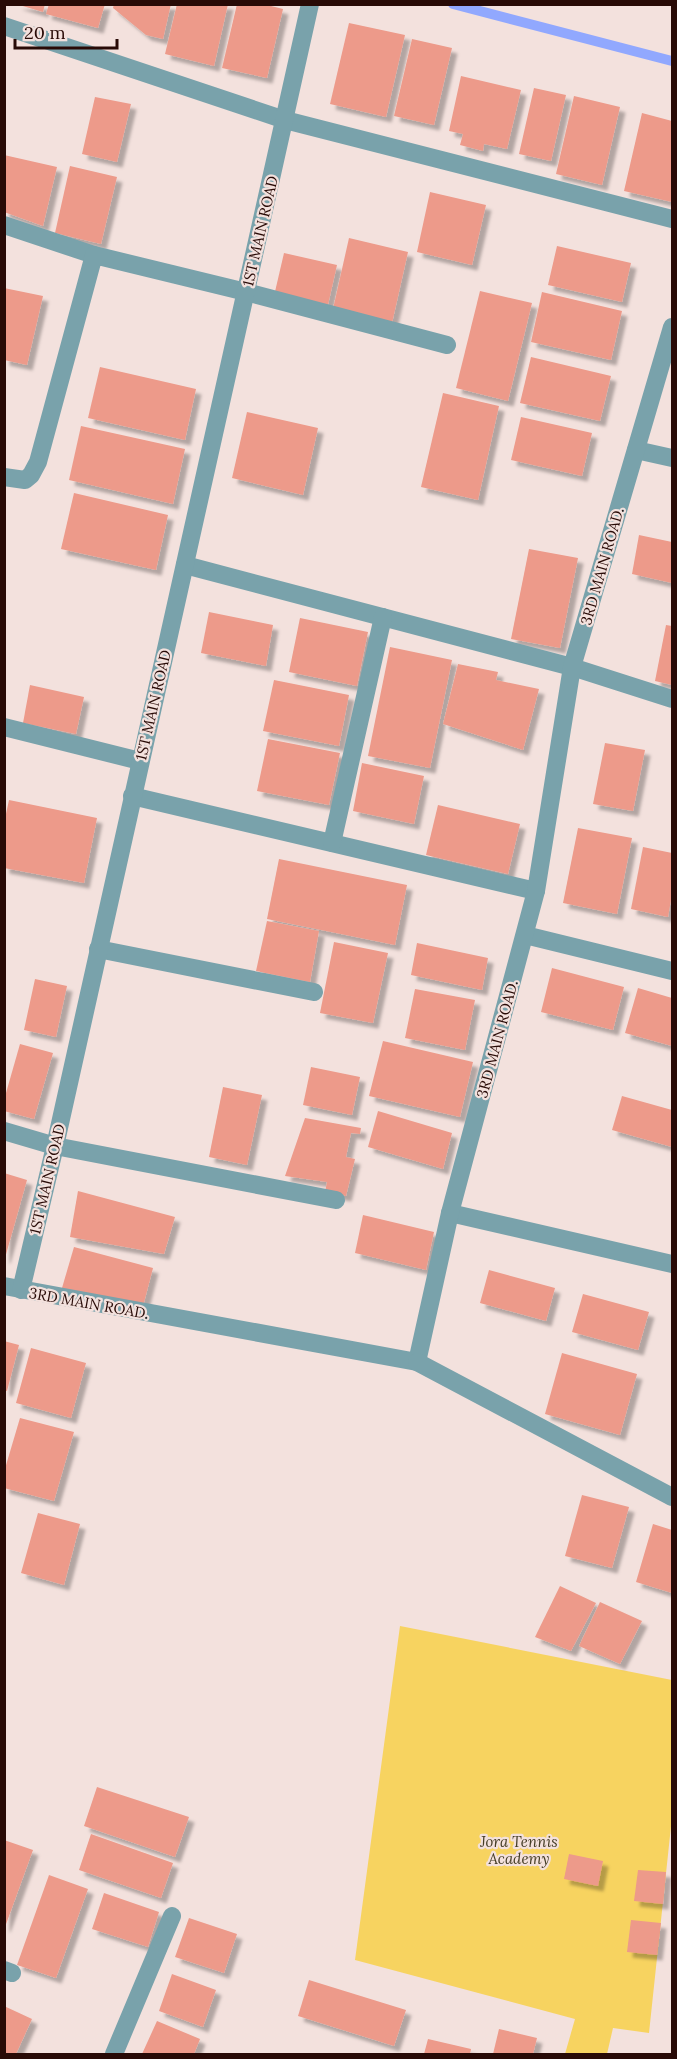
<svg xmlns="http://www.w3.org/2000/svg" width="677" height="2059" viewBox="0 0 677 2059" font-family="Lora,serif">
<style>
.green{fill:#f7d360}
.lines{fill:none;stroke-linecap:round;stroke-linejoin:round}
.stream{stroke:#91a8fe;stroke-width:10}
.building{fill:#ed9a8a;filter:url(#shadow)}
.minor{stroke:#79a2ab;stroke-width:18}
.labels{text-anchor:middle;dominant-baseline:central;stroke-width:4.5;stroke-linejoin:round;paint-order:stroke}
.street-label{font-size:15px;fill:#280a06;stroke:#f3e1dd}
.park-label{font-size:15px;font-style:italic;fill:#443c25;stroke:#f3e1dd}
</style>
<defs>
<filter id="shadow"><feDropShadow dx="5.5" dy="5.5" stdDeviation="1.5" flood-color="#0004"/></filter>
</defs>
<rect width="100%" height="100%" fill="#f3e1dd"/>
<!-- green -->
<polygon class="green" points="400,1626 672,1680 672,1817 649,2033 613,2028 607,2054 565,2054 575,2019 355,1960"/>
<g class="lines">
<!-- stream -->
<polyline class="stream" points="453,4 672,61"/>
</g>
<!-- building -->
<g class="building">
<polygon points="16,4 45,4 43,12"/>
<polygon points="49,4 105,4 98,28 46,14"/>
<polygon points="114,4 171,4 163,39 146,35 113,8"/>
<polygon points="177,4 228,4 214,66 165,54"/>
<polygon points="237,4 263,4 283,9 267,78 222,68"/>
<polygon points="349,23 405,35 386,117 330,104"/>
<polygon points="412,39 452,48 434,125 394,116"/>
<polygon points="461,76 521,90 507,149 484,144 483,151 460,145 463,134 449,131"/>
<polygon points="534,88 566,95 551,161 519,154"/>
<polygon points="574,96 620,107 602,185 556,174"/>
<polygon points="95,97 131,104 117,162 82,154"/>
<polygon points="642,113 672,121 672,202 624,191"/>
<polygon points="4,155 57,167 43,226 4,212"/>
<polygon points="70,166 117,177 101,244 55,233"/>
<polygon points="430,192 486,205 472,265 417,252"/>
<polygon points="349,238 408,252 392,323 333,309"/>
<polygon points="557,246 631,263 622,302 548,285"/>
<polygon points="284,253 337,265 327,309 274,296"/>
<polygon points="4,288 43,296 27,365 4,360"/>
<polygon points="480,291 532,303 508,401 456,388"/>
<polygon points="542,292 622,311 611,360 531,342"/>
<polygon points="531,357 611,376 600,421 520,403"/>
<polygon points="100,367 196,389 185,440 88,418"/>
<polygon points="443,393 499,406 478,500 421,487"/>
<polygon points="247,412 318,428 303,495 232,478"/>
<polygon points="521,417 592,433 582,476 511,460"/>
<polygon points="81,426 185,449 173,504 69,480"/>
<polygon points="74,493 168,515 156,570 61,549"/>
<polygon points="639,535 672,542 672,583 632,574"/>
<polygon points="529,549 578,558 560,648 511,639"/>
<polygon points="209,612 273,625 266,666 201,653"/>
<polygon points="300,618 368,632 357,686 289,672"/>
<polygon points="666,625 672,626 672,685 655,681"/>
<polygon points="390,647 452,660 430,768 368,756"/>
<polygon points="458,664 498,672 496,680 539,689 523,750 443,724"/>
<polygon points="274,680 349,695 339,746 263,731"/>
<polygon points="30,685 84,697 76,734 23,723"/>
<polygon points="268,739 340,753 329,805 257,791"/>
<polygon points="605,743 645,750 633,811 593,804"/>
<polygon points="362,763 424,776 414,824 353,811"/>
<polygon points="9,800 97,818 84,883 4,868 4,823"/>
<polygon points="438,805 520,824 508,874 426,855"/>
<polygon points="578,828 632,838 617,914 563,903"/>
<polygon points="643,847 672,853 672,894 668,917 631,909"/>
<polygon points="279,859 407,885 395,945 267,919"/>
<polygon points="267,921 319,931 310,982 256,971"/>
<polygon points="334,942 388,953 373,1023 320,1013"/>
<polygon points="417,943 488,958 482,990 411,975"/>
<polygon points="552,968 624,987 613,1030 541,1012"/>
<polygon points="35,979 67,986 56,1037 24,1030"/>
<polygon points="638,988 672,998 672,1046 625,1033"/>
<polygon points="415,989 475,1000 465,1050 405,1038"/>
<polygon points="383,1041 473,1062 460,1117 369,1096"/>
<polygon points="20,1044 53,1053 34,1119 4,1111 4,1100"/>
<polygon points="311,1067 360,1077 352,1115 303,1105"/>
<polygon points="223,1087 262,1095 247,1165 209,1157"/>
<polygon points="622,1096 672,1110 672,1147 612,1130"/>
<polygon points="378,1111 452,1133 443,1169 368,1147"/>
<polygon points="305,1118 361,1128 360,1134 351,1133 346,1157 355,1159 346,1196 325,1192 327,1182 285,1176"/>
<polygon points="4,1173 27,1180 5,1258 4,1258"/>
<polygon points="78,1191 175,1217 164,1254 70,1237"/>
<polygon points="363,1215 434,1232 426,1270 355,1253"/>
<polygon points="74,1247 153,1268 142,1310 62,1288"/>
<polygon points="489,1270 555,1288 546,1321 480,1303"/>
<polygon points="583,1294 649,1312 638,1350 572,1332"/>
<polygon points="4,1341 19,1345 7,1391 4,1390"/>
<polygon points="31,1348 86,1363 71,1418 16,1403"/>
<polygon points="562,1353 637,1374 620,1435 545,1414"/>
<polygon points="20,1418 74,1432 54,1501 4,1488 4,1472"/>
<polygon points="582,1495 629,1507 612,1568 565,1556"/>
<polygon points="38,1513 80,1524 64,1585 21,1573"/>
<polygon points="653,1524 672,1530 672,1593 636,1582"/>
<polygon points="560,1586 596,1603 571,1651 535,1637"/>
<polygon points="600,1602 642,1621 620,1664 579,1646"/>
<polygon points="97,1787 189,1817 175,1857 84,1826"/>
<polygon points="91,1834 173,1863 161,1898 79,1870"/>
<polygon points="4,1840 33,1850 5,1927 4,1926"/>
<polygon points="569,1854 603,1861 598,1886 564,1879"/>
<polygon points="638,1870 666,1872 663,1904 634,1901"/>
<polygon points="49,1875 88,1889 56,1978 17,1965"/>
<polygon points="104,1893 159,1912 148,1947 92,1929"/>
<polygon points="189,1918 237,1934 224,1973 175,1957"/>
<polygon points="631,1920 661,1923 657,1955 627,1952"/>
<polygon points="172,1974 216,1990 203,2027 159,2011"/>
<polygon points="309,1980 406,2010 394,2046 298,2016"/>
<polygon points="4,2006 32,2019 16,2054 4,2054"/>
<polygon points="157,2021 200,2039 194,2054 142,2054"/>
<polygon points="499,2029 537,2038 533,2054 493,2054"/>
<polygon points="428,2039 471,2049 470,2054 424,2054"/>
</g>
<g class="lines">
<!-- minor -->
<g class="minor">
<polyline points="4,26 285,120 672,219"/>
<polyline points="4,225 94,255"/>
<polyline points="636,450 672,458"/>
<polyline points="4,477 25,480 31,475 38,462 94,255 246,292 447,345"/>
<polyline points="185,565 572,667 672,699"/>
<polyline points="4,727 140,761"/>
<polyline points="132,796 536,891"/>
<polyline points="332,843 383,617"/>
<polyline points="525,935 672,971"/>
<polyline points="98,949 314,992"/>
<polyline points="4,1131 55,1146 336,1200"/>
<polyline points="450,1213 672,1264"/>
<polyline points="4,1286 417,1362 450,1213 536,891 572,667 672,327"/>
<polyline points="21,1290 55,1146 310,4"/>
<polyline points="417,1362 672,1497"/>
<polyline points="4,1970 12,1973"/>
<polyline points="114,2054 172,1916"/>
</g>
</g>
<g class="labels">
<!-- street labels -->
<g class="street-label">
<text transform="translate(260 231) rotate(-77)">1ST MAIN ROAD</text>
<text transform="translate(602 566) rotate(-74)">3RD MAIN ROAD.</text>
<text transform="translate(153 705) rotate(-77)">1ST MAIN ROAD</text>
<text transform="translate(497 1039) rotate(-75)">3RD MAIN ROAD.</text>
<text transform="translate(47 1179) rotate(-77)">1ST MAIN ROAD</text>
<text transform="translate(89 1303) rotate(10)">3RD MAIN ROAD.</text>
</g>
<!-- park labels -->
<g class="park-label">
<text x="519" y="1841">Jora Tennis<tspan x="519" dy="17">Academy</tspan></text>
</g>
</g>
<!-- border -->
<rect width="677" height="2059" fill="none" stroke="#280a06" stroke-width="12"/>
<!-- scale -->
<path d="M15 39v9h102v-9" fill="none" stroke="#280a06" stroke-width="3"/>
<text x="24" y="39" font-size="18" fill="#280a06" stroke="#f3e1dd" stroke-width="4.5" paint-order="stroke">20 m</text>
</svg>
